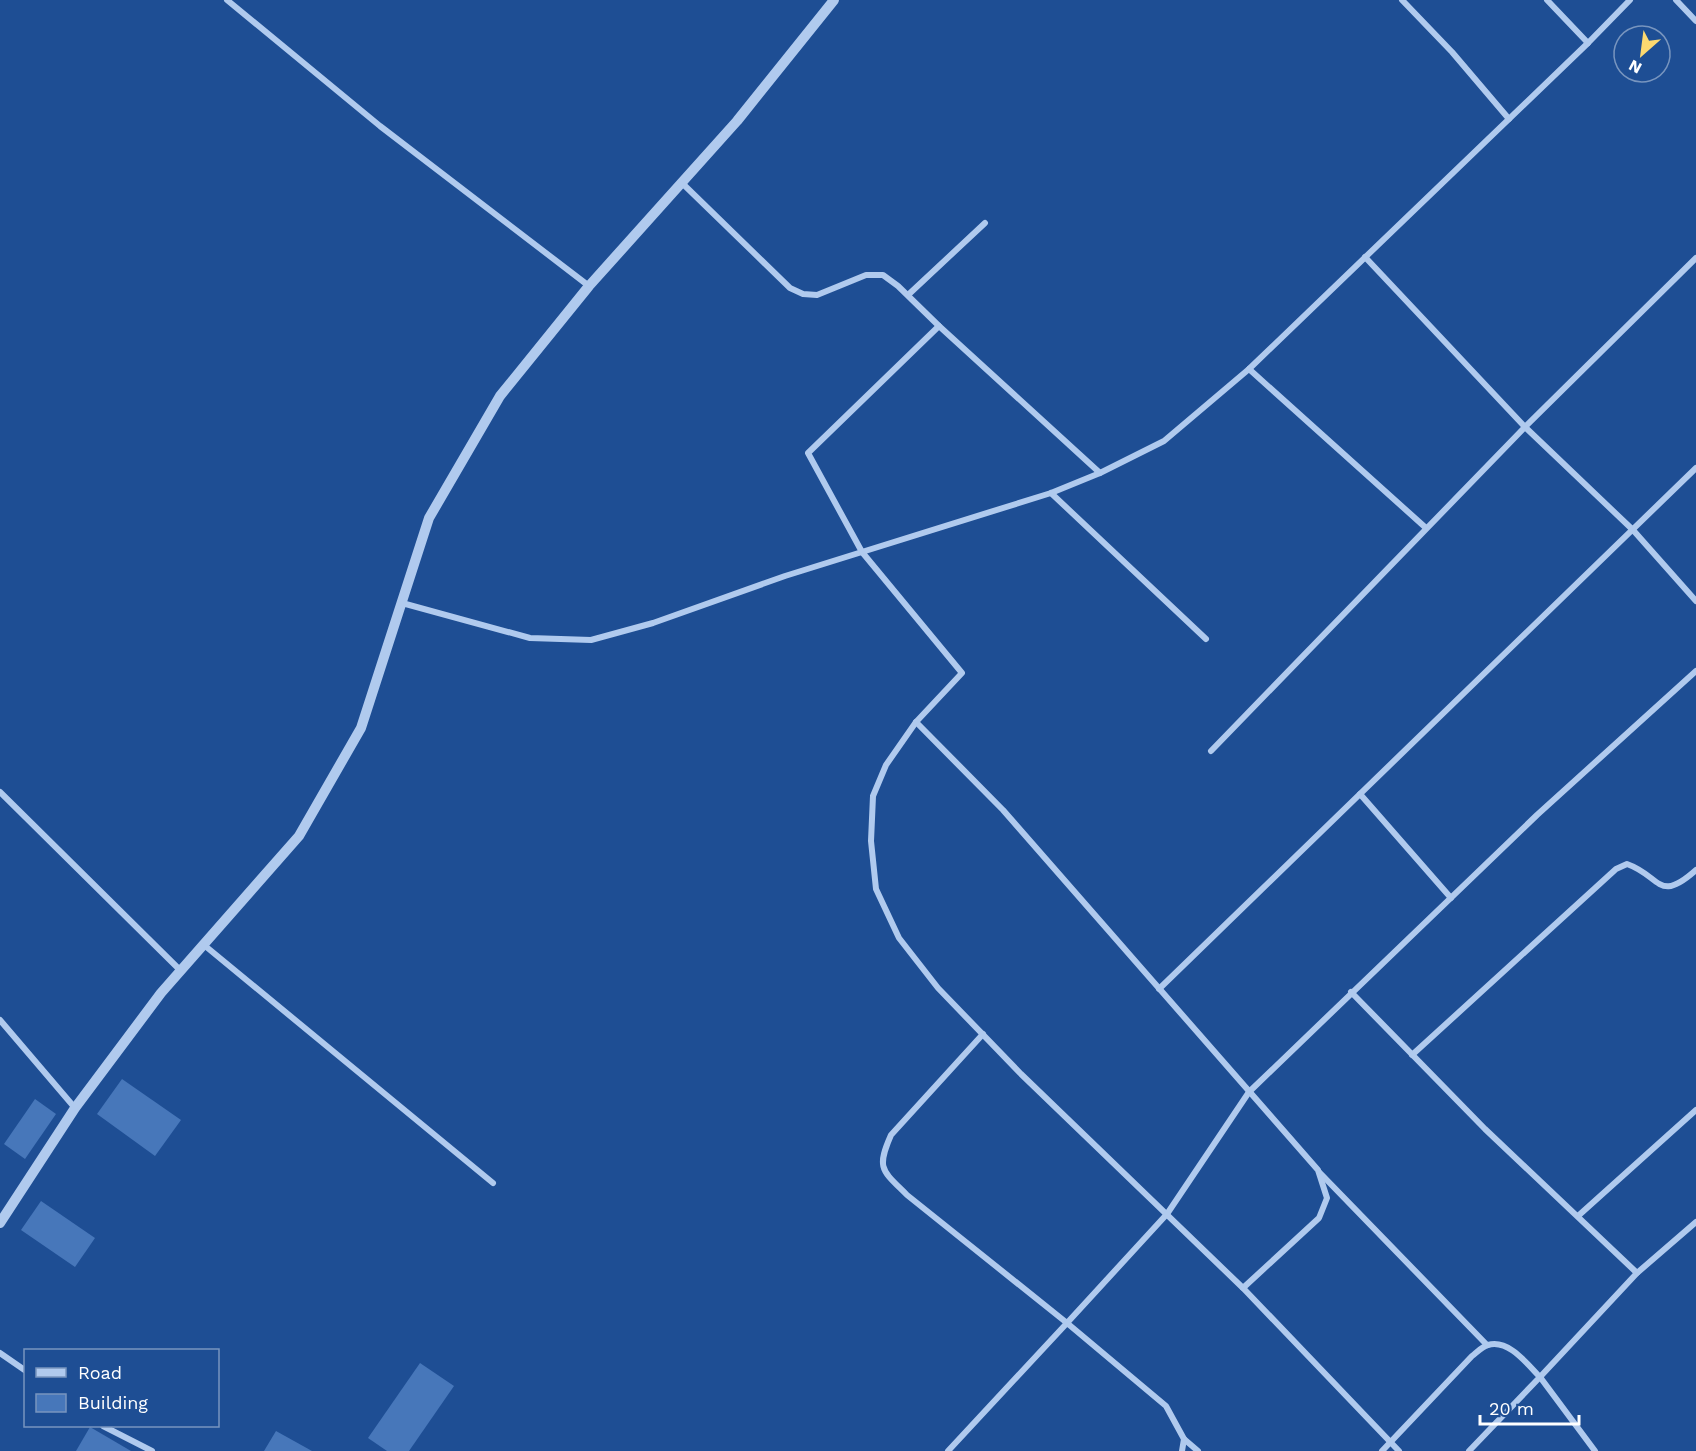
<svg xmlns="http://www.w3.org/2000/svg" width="1696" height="1451" viewBox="0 0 1696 1451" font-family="'Work Sans',sans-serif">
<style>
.building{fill:#4777ba}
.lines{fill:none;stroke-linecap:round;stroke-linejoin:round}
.minor{stroke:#b0caee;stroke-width:6}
.tertiary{stroke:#b0caee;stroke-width:10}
</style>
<rect width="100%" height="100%" fill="#1e4e94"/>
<!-- building -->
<g class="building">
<polygon points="122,1079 181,1120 155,1156 97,1114"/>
<polygon points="35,1099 56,1114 25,1159 4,1144"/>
<polygon points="41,1201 95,1238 75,1267 21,1230"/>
<polygon points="420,1363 454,1386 409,1451 387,1451 368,1438"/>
<polygon points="90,1427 131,1451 76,1451"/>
<polygon points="276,1431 312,1451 264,1451"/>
</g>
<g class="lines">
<!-- minor -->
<g class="minor">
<polyline points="227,0 380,126 589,286"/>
<polyline points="1402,0 1452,52 1509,119"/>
<polyline points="1547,0 1588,43"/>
<polyline points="1676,0 1696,21"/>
<polyline points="682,183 790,288 803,294 817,295 866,275 883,275 898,286 939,326 1100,473"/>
<polyline points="1365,257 1525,427 1633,530 1696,601"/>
<polyline points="908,295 985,223"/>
<polyline points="939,326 808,453 862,552 962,673 916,722 886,765 873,796 871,841 876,889 899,938 938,988 1021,1074 1243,1288 1399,1451"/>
<polyline points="1249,369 1426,528"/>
<polyline points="1051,493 1206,639"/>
<polyline points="402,603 530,638 591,640 653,623 785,576 1051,493 1100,473 1164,441 1249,369 1588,43 1630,0"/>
<polyline points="916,722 1003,810 1318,1170 1327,1198 1319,1218 1243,1288"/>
<polyline points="1211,751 1525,427 1696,258"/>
<polyline points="0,792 181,971"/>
<polyline points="1360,794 1451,898"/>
<polyline points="204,945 493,1183"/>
<polyline points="1159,989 1696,468"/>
<polyline points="1351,992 1485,1129 1637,1273"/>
<polyline points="0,1020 75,1108"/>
<path d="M983 1034 891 1135C876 1169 882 1170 907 1195L1067 1323 1167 1214 1249 1092 1537 815 1696 671"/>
<path d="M1412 1055 1616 869 1627 864C1661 876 1658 904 1696 870"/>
<polyline points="1320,1173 1487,1345"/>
<polyline points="1578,1216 1696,1110"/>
<polyline points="0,1353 26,1371"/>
<polyline points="103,1426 152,1451"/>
<polyline points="1184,1439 1198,1451"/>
<polyline points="948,1451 1067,1323 1166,1406 1184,1439 1182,1451"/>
<path d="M1382 1451 1472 1356C1477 1352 1483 1346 1488 1345 1509 1339 1527 1364 1540 1377L1469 1451"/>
<polyline points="1595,1451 1540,1377 1637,1273 1696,1222"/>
</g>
<!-- tertiary -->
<polyline class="tertiary" points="0,1223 75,1108 161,993 299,836 361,728 429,518 500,396 589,286 737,121 834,0"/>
</g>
<!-- legend -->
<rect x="24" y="1349" width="195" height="78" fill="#1e4e94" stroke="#7895bf" stroke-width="1.5"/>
<rect x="36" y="1368" width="30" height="9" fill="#b0caee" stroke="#7895bf" stroke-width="1.5"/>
<text x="78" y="1379" font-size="18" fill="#ffffff">Road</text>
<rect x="36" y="1394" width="30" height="18" fill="#4777ba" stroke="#7895bf" stroke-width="1.5"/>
<text x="78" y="1409" font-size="18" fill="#ffffff">Building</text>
<!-- north arrow -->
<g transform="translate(1642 54) rotate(208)"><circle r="28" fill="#1e4e94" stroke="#7895bf" stroke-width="1.5"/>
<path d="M0-4.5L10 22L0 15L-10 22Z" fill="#fdd970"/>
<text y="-9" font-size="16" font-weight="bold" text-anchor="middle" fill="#ffffff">N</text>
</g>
<!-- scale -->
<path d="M1480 1415v9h99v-9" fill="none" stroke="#ffffff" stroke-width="3"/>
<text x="1489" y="1415" font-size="18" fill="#ffffff" stroke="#1e4e94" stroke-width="4.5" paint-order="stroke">20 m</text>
</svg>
